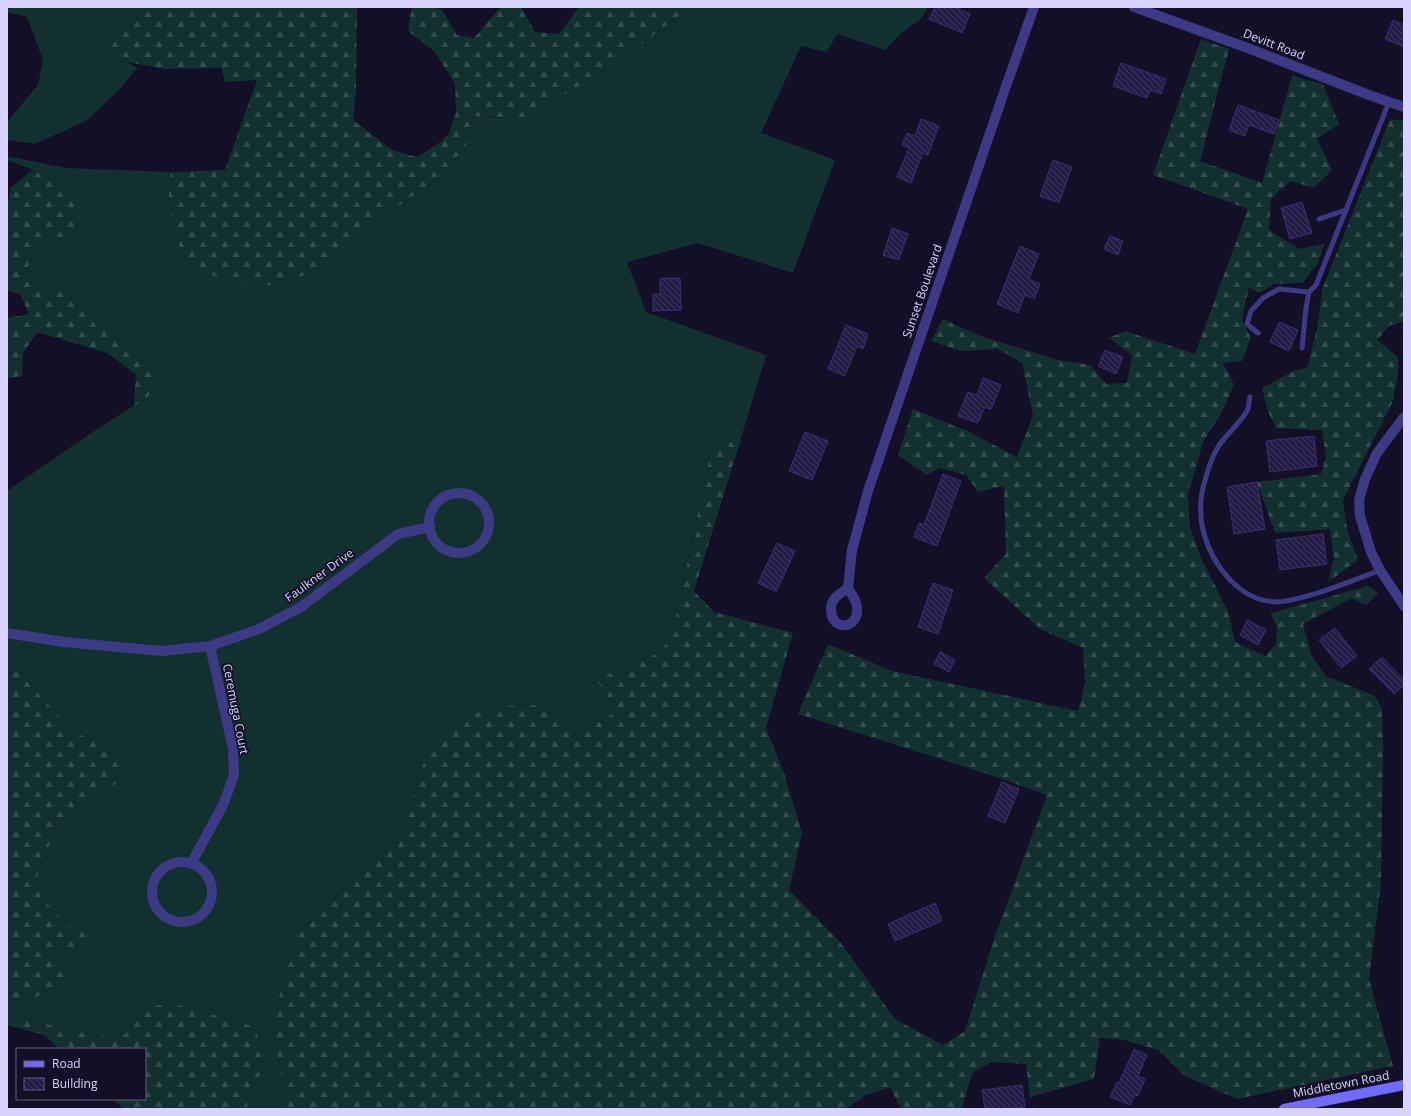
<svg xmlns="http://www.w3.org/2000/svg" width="1411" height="1116" viewBox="0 0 1411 1116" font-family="'Open Sans',sans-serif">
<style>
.grass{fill:#12302f}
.forest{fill:url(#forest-firs)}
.building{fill:url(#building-back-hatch);stroke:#3b2d73}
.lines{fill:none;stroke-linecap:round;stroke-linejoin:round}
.lane{stroke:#3d3a85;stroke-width:5}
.street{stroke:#3d3a85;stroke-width:10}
.secondary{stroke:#6f6bff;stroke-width:10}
.labels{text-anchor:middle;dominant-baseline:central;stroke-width:3.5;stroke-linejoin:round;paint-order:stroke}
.street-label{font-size:12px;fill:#d9d4ff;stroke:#130f26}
</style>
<defs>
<pattern id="forest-firs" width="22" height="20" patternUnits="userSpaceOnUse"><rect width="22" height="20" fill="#12302f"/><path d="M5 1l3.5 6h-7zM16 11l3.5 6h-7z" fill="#344d4e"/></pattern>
<pattern id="building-back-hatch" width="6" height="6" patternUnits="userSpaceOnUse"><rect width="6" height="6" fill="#241b47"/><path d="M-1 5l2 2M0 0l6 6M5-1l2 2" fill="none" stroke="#433b63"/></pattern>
</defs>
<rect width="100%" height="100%" fill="#130f26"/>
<!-- grass -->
<g class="grass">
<polygon points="7,7 153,7 115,30 105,48 137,68 120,89 86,121 35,144 7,140 7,122 38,85 43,60 27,17 7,12"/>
<polygon points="690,7 928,7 921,19 900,34 885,50 837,34 827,52 801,46 761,133 835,160 793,273 698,243 627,262 646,312 766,355 739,445 714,436 672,636 659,653 626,666 598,680 616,712 570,737 564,723 538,705 505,706 422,766 405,829 296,936 283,978 273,1026 280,1072 291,1093 277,1109 248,1109 246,1097 263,1070 255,1027 172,1003 127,1033 107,1037 76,1032 30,1019 9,1017 30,1000 71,978 47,950 92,935 67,925 41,897 35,879 46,851 65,814 110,788 124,755 72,731 7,658 7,491 94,431 149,396 156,374 70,295 21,278 42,243 72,236 33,170 7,160 7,156 66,168 171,172 168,185 170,210 178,244 194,268 376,222 440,177 466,146 473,116 501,118 608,70"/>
</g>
<!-- forest -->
<g class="forest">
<polygon points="153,7 357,7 356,90 353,120 392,150 417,157 442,141 449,133 456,113 455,83 434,51 408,31 412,7 433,7 442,10 457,35 474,38 500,7 521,7 535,32 559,34 579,7 690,7 608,70 523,118 473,116 466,146 440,177 376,222 315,272 270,285 225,280 194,268 178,244 170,210 168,185 171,172 225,170 257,80 225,82 221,68 165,69 127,62 105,48 115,30"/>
<polygon points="1201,39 1229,49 1200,161 1262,183 1292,76 1323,84 1339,124 1317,139 1332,170 1314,188 1291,181 1271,198 1269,230 1299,249 1324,244 1318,263 1302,283 1274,284 1259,293 1249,287 1242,320 1251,338 1242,361 1223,363 1234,385 1222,412 1203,442 1188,495 1190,527 1201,558 1228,611 1235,642 1265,656 1276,644 1277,627 1271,613 1368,586 1378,593 1366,605 1352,598 1303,624 1311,655 1326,676 1375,696 1382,709 1383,751 1381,883 1369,979 1393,1066 1237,1099 1185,1076 1158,1050 1124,1040 1100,1038 1094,1079 1030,1097 1026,1064 992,1062 972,1073 962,1109 901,1109 890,1087 866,1095 846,1109 277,1109 290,1093 280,1072 273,1026 283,978 296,936 405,829 422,766 440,739 474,714 505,706 538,705 564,723 571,737 616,712 597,680 626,666 659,653 672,636 714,436 739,445 694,591 714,612 793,633 766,728 785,776 802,833 789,890 841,943 895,1019 943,1045 965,1031 995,936 1047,795 994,776 798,714 828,644 892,671 1078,711 1085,684 1083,648 1040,629 984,578 1006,554 1004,486 978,492 966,475 939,468 927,475 898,455 913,409 967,431 1017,457 1033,415 1022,363 998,349 961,351 931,341 943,319 980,336 1019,348 1059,360 1090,365 1106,384 1127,383 1132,355 1109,338 1125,331 1195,354 1248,209 1153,175"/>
<polygon points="1390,119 1404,121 1404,321 1389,326 1377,340 1398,357 1398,374 1393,401 1343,500 1347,529 1358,560 1328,582 1334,559 1330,529 1275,533 1257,482 1321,474 1326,457 1322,430 1276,428 1268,412 1262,388 1294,371 1308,367 1318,323 1322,290"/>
<polygon points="33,170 71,194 82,221 72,236 42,243 21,278 70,295 156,374 149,396 134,406 136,374 107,353 37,332 23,353 22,376 8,378 7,318 29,314 20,294 7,290 7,212 10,188"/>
<polygon points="7,658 72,731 124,755 120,780 110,788 65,814 46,851 36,879 41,897 67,925 93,935 78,956 48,950 71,978 30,1000 9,1017 30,1019 76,1032 107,1037 127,1033 130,1011 172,1003 256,1027 263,1070 246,1097 248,1109 124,1109 113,1099 111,1099 145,1099 145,1049 59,1049 45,1035 7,1025"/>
</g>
<!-- building -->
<g class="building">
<polygon points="935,7 954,7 970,14 962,33 929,19"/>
<polygon points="1393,20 1404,25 1404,47 1385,39"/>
<polygon points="1121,63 1166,79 1161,94 1150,90 1147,98 1113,86"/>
<polygon points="1238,105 1279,120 1274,134 1249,125 1245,136 1229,130"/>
<polygon points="921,119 939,126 928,155 923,153 911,183 897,177 909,148 902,145 907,133 915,136"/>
<polygon points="1053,160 1072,167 1059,203 1040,196"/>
<polygon points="1302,202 1312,233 1290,239 1281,208"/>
<polygon points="892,228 908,234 899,260 883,255"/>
<polygon points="1110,236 1123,241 1118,255 1104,249"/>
<polygon points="1020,246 1039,254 1029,279 1040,284 1034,299 1025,295 1018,313 997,304"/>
<polygon points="660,278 680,278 681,310 653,311 653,294 660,294"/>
<polygon points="1279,322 1298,330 1289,351 1270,342"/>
<polygon points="846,325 868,334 863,349 857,346 845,376 828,369"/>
<polygon points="1105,350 1123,357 1116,374 1098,366"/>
<polygon points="983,378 1001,385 991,409 985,407 978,423 958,416 968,392 977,395"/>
<polygon points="805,432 828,441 812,480 789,471"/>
<polygon points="1314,436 1317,466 1270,472 1266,441"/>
<polygon points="943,474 961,481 937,546 914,537 919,523 924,525"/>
<polygon points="1257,482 1265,529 1234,534 1227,487"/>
<polygon points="1323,534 1327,564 1280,570 1276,540"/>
<polygon points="777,543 795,551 776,592 758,583"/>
<polygon points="933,583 953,590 938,634 918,627"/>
<polygon points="1247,620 1266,630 1258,645 1240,635"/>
<polygon points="1335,628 1357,656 1341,668 1319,640"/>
<polygon points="940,652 955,660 949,672 934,664"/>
<polygon points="1382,657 1404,680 1404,685 1394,694 1369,669"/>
<polygon points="1002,782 1019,789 1005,823 988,816"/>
<polygon points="935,903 942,921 895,941 888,924"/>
<polygon points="1134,1049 1147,1055 1138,1076 1145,1079 1138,1096 1135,1095 1130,1105 1110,1097 1117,1082 1119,1083"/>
<polygon points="1022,1085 1025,1107 1008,1109 985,1109 982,1090"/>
</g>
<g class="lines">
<!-- lane -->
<g class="lane">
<polyline points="1319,219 1346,210"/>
<polyline points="1258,333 1247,324 1251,311 1263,298 1279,289 1309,292 1316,285 1389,102"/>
<polyline points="1302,348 1306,308 1309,292"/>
<path d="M1250 397C1249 401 1249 408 1247 411 1240 423 1228 433 1220 444 1213 454 1209 466 1206 477 1200 495 1199 516 1204 534 1213 566 1240 601 1276 602 1288 602 1300 598 1311 595 1335 588 1357 579 1380 570"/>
</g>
<!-- street -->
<g class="street">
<polyline points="1134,7 1245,47 1369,95 1404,107"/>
<polyline points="1404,417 1377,453 1365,479 1359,500 1360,516 1371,552 1380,570 1404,606"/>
<circle cx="459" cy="523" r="30"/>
<polyline points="848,588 852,550 868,491 1005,89 1034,7"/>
<path d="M848 588C851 593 857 601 857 608 859 630 830 632 831 608 831 605 833 600 836 597 839 594 844 591 848 588Z"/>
<polyline points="7,633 64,642 162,651 210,646 259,629 301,607 398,534 430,527"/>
<circle cx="182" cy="892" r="30"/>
<polyline points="191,864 223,805 234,775 233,749 210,646"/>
</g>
<!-- secondary -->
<polyline class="secondary" points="1284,1109 1404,1085"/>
</g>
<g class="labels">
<!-- street labels -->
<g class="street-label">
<text transform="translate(1274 44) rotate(21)">Devitt Road</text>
<text transform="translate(922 291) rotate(-71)">Sunset Boulevard</text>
<text transform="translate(319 575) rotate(-36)">Faulkner Drive</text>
<text transform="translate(236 709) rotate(79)">Ceremuga Court</text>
<text transform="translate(1341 1084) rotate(-11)">Middletown Road</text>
</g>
</g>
<!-- border -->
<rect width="1411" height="1116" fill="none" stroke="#d9d4ff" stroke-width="16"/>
<!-- legend -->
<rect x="16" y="1048" width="130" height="52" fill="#130f26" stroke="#625e7d"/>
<rect x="24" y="1061" width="20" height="6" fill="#6f6bff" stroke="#625e7d"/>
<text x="52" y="1068" font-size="12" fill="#d9d4ff">Road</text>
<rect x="24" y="1078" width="20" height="12" fill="url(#building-back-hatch)" stroke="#625e7d"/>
<text x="52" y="1088" font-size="12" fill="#d9d4ff">Building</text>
</svg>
